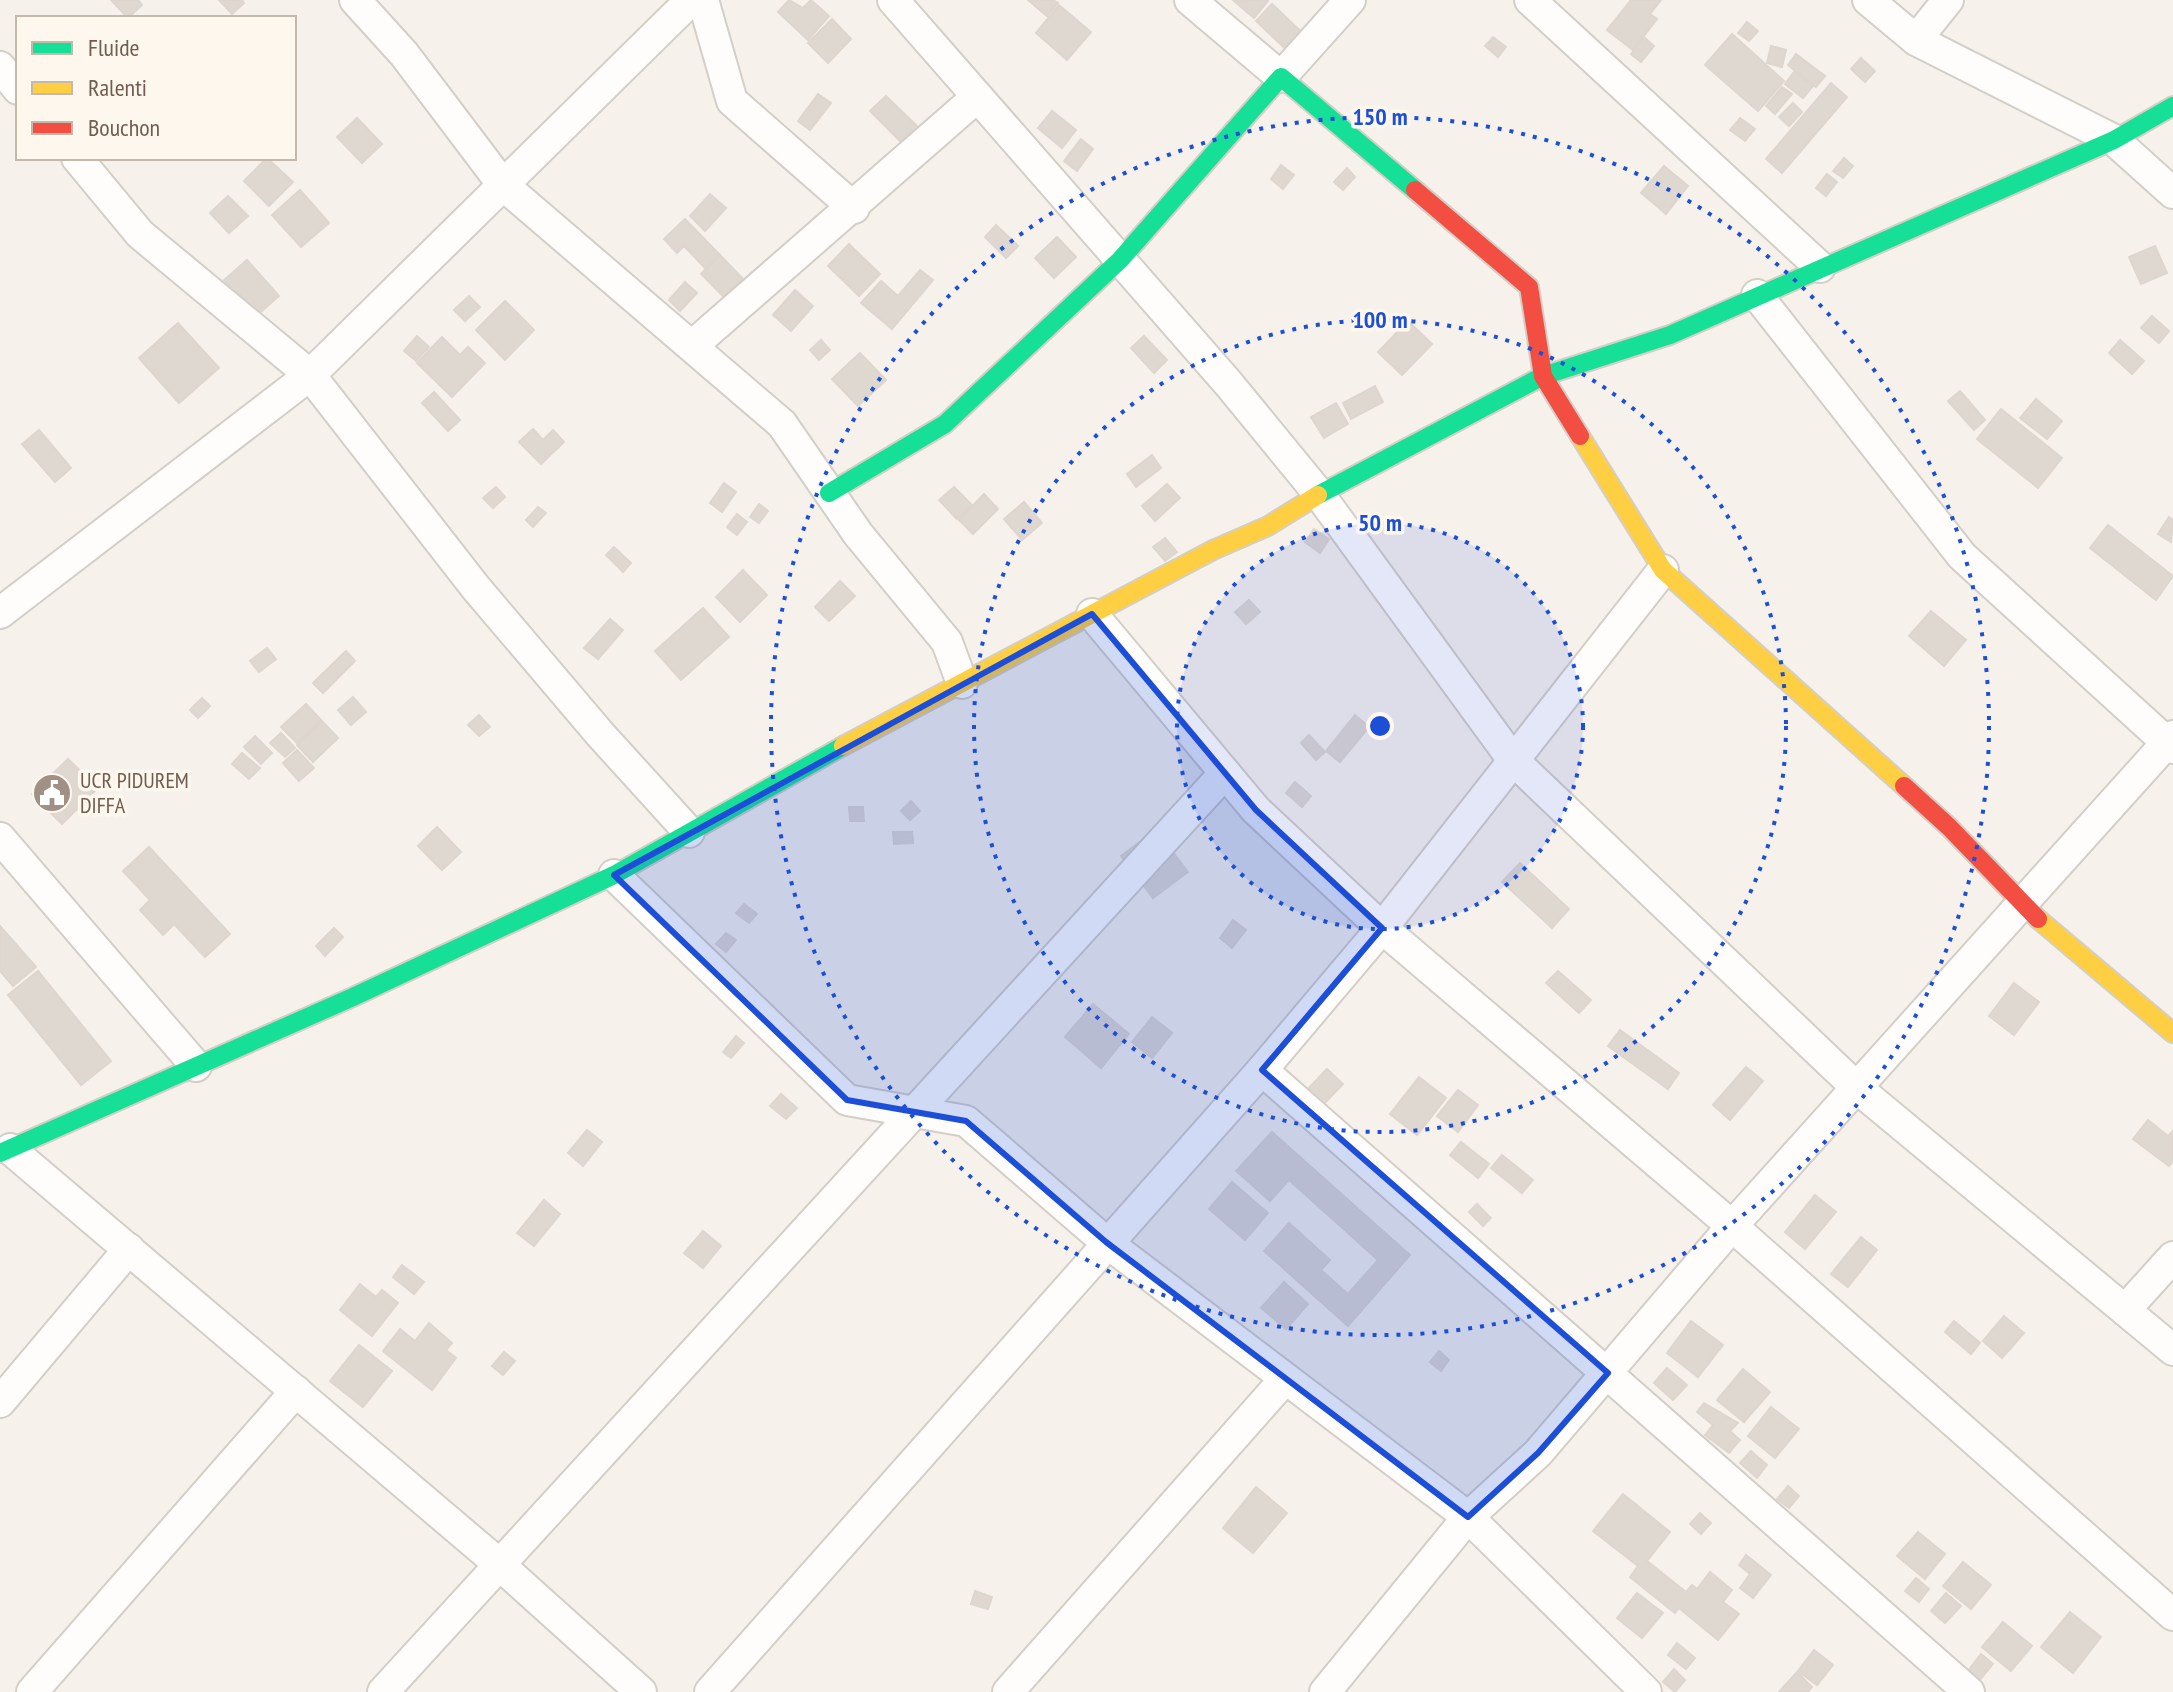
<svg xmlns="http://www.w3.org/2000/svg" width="2173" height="1692" viewBox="0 0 2173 1692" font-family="'PT Sans Narrow',sans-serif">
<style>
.building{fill:#dfd8d1;stroke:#ded6ce;stroke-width:2}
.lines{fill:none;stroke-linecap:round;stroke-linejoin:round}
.street-casing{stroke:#d3cec7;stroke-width:34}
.fast-casing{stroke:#d4cec6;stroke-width:22}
.slow-casing{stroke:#d4cec6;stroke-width:22}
.jam-casing{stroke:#d4cec6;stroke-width:22}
.street{stroke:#fefdfc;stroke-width:30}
.fast{stroke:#16e098;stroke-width:18}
.slow{stroke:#ffcf43;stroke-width:18}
.jam{stroke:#f24e42;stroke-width:18}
.marked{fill:#1d4ed8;fill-opacity:0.2;stroke:#1d4ed8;stroke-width:6;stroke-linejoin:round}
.ring{fill:none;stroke:#1d4ed8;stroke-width:4;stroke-dasharray:4 8}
.labels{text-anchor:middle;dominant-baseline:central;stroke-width:7;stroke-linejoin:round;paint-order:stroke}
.poi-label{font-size:22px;fill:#715c4f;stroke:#fdf7ed;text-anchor:start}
.centre{fill:#1d4ed8;stroke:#fdf7ed;stroke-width:4}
.ring-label{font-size:24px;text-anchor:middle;font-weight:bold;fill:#1d4ed8;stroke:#fdf7ed;stroke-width:7;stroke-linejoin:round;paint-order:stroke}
</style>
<rect width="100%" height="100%" fill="#f6f2eb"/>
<!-- building -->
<g class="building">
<polygon points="111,0 138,0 142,5 128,18"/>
<polygon points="219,0 242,0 244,3 232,14"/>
<polygon points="789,0 803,8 811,0 829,16 808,40 778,12"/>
<polygon points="1028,0 1053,0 1058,3 1047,16"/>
<polygon points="1233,0 1266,0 1268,1 1254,18"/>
<polygon points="1631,0 1661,0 1650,14 1657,19 1633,50 1607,30"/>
<polygon points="1272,4 1309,39 1293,56 1256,21"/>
<polygon points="1059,5 1091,32 1067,60 1036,33"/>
<polygon points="832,19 851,39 828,63 808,43"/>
<polygon points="1747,22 1758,31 1749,41 1738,33"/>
<polygon points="1732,34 1784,81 1758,111 1705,65"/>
<polygon points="1493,37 1506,47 1498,57 1485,46"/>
<polygon points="1644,37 1654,46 1641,62 1631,54"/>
<polygon points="1771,46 1786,50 1782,67 1767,63"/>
<polygon points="1796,54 1825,76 1816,87 1788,65"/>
<polygon points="1861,58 1875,71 1865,82 1851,69"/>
<polygon points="1794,72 1813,86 1803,98 1785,84"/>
<polygon points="1831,83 1847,97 1782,173 1766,159"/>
<polygon points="1782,87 1792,94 1775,114 1766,106"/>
<polygon points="818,94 831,103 810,130 798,121"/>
<polygon points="886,96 919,128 903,144 870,111"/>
<polygon points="1793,103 1802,112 1789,126 1779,117"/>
<polygon points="1052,111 1076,130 1062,148 1038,128"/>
<polygon points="357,118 382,144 362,163 337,137"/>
<polygon points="1740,118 1755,129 1745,141 1730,130"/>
<polygon points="1081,139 1093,149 1077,171 1064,161"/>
<polygon points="267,158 293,182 269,206 244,181"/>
<polygon points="1844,158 1853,166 1843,178 1833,171"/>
<polygon points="1281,165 1294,175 1283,189 1271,179"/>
<polygon points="1664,166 1688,186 1666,214 1641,193"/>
<polygon points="1347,168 1355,177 1343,190 1334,182"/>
<polygon points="1827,174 1837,182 1826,196 1816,188"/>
<polygon points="300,190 329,223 301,247 272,215"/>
<polygon points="710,194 726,208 705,231 690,216"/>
<polygon points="228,196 248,216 229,233 210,213"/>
<polygon points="685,219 720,255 706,269 684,246 677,253 664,239"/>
<polygon points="996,225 1018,246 1006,258 985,237"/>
<polygon points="1057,237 1076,257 1054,278 1035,258"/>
<polygon points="849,244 880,274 859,296 828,266"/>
<polygon points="2155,246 2167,273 2141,284 2129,257"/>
<polygon points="720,255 743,279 724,297 701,274"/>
<polygon points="247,260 279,296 256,316 224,280"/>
<polygon points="920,270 933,280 892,329 861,303 881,281 898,296"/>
<polygon points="685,282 697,293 680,311 669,300"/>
<polygon points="795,290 813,306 791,331 773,315"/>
<polygon points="469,296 480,307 465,321 454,310"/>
<polygon points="505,301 534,330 505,360 476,330"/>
<polygon points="2152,316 2169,331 2159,343 2141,328"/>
<polygon points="1408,321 1432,344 1402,375 1378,352"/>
<polygon points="178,323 219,368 179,403 139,358"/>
<polygon points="417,336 429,347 416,361 404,351"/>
<polygon points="1144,336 1167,360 1154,373 1131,348"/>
<polygon points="442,337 460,355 468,347 485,363 452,397 417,363"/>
<polygon points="821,340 830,350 819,360 810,350"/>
<polygon points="2120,340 2144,361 2132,374 2109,353"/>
<polygon points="860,353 886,380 858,406 832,379"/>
<polygon points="1375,386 1383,402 1351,419 1343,403"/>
<polygon points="1960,391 1985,420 1974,430 1948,401"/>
<polygon points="434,392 460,420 448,431 422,403"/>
<polygon points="2036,399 2062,421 2047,439 2020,418"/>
<polygon points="1336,403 1348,424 1324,438 1311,417"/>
<polygon points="2001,409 2062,458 2038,488 1977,439"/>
<polygon points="533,429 543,440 553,430 564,442 541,464 519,442"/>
<polygon points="39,430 71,468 55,482 22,444"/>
<polygon points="1152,455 1161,468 1136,487 1127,474"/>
<polygon points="724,483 736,492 722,512 710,503"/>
<polygon points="1167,484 1180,498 1155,521 1142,506"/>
<polygon points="496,487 505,497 493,508 483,498"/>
<polygon points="954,487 972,505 957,519 939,500"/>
<polygon points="984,494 998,509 973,534 959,520"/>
<polygon points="1024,502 1042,523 1022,540 1004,519"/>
<polygon points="759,504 768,511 759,523 750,517"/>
<polygon points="538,507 546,513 533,527 526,520"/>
<polygon points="737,514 747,522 737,535 727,527"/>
<polygon points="2169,517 2173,520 2171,542 2158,534"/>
<polygon points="2108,525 2173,576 2156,600 2090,548"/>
<polygon points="1314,529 1329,539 1320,553 1305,542"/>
<polygon points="1165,538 1177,552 1165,561 1153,547"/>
<polygon points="614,547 631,563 623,572 606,555"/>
<polygon points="743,570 767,595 740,622 716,597"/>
<polygon points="840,581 855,596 829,621 815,607"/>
<polygon points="1249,600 1260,612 1246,624 1235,612"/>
<polygon points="703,608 729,637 681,680 655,651"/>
<polygon points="1931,611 1966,640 1944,666 1909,636"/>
<polygon points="610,619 623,630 598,659 584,648"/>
<polygon points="267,648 276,659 259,672 250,661"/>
<polygon points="346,651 355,661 323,693 313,683"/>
<polygon points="353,697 366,712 351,725 338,710"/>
<polygon points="202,698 210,706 198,718 190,710"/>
<polygon points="306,704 321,720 297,743 281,727"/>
<polygon points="479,715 490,727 479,736 468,725"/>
<polygon points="1355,715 1369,727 1340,762 1326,751"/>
<polygon points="322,721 338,738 313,762 297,745"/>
<polygon points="281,733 295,748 285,757 270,743"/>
<polygon points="1309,735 1325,752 1316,760 1301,743"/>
<polygon points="255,736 272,753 261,764 244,747"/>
<polygon points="297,750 314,768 299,781 283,763"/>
<polygon points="242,753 260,768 249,779 232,764"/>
<polygon points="68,759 98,788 62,824 32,794"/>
<polygon points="1295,782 1311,796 1302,807 1286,793"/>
<polygon points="911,801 920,811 910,820 901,811"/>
<polygon points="849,807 863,807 864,821 850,821"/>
<polygon points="437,827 461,852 442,870 418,846"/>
<polygon points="1156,830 1188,872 1153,898 1121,856"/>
<polygon points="893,832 912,832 913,843 894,844"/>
<polygon points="149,847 230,934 205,957 174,924 163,935 140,910 150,900 123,871"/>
<polygon points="1520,863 1569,909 1552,928 1502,882"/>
<polygon points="744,904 757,914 749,923 736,913"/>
<polygon points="1233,920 1246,930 1232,948 1220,938"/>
<polygon points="0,926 36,967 13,986 0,971"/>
<polygon points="334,928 343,937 325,956 316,946"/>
<polygon points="726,933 736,940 726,952 716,944"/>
<polygon points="38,971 111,1061 81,1085 8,995"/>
<polygon points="1558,971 1591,1000 1579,1013 1546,983"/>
<polygon points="2014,983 2039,1002 2014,1035 1989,1016"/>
<polygon points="1093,1004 1129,1034 1101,1068 1065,1037"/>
<polygon points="1152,1017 1172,1033 1152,1058 1132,1042"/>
<polygon points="1620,1030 1679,1073 1668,1089 1608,1046"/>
<polygon points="736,1036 744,1043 731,1058 723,1052"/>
<polygon points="1746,1067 1763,1081 1730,1120 1713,1105"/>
<polygon points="1327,1069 1343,1084 1320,1108 1304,1093"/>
<polygon points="1419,1077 1446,1098 1417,1135 1390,1114"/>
<polygon points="1458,1090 1478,1105 1458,1132 1437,1116"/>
<polygon points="781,1094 797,1108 786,1119 770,1106"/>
<polygon points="2148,1120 2168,1136 2173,1131 2173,1161 2169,1166 2133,1139"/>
<polygon points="587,1130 602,1142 583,1166 568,1153"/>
<polygon points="1272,1132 1410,1255 1348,1326 1264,1251 1289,1223 1330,1260 1321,1270 1348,1294 1378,1260 1289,1180 1270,1201 1236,1171"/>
<polygon points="1461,1142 1489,1164 1478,1178 1450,1155"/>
<polygon points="1502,1155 1533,1180 1522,1193 1491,1168"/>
<polygon points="1232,1182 1268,1213 1245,1240 1209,1209"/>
<polygon points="1815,1195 1836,1212 1805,1249 1785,1232"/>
<polygon points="544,1200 560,1214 534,1246 517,1233"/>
<polygon points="1477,1204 1491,1218 1483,1226 1469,1212"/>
<polygon points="703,1231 721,1246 703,1268 684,1253"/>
<polygon points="1861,1237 1877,1250 1848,1287 1831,1274"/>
<polygon points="402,1265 424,1282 414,1294 393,1277"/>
<polygon points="1284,1282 1308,1304 1286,1329 1261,1308"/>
<polygon points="360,1284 376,1297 382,1290 398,1303 372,1336 340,1310"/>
<polygon points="2004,1316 2024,1333 2002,1358 1983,1341"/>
<polygon points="1691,1321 1723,1345 1698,1377 1667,1353"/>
<polygon points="1954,1321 1980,1343 1971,1354 1945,1332"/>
<polygon points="429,1323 452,1343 446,1350 456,1358 432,1390 383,1351 400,1329 415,1341"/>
<polygon points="359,1345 392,1371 363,1407 330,1381"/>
<polygon points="1439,1351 1449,1360 1441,1371 1430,1362"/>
<polygon points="504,1352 515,1361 503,1375 492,1366"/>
<polygon points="1667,1368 1687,1385 1673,1400 1654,1383"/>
<polygon points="1743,1369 1770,1392 1744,1422 1717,1400"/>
<polygon points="1704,1403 1738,1423 1730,1431 1740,1440 1729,1453 1705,1435 1713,1425 1697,1412"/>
<polygon points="1771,1407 1799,1429 1775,1458 1748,1436"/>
<polygon points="1751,1451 1767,1465 1757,1478 1740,1463"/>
<polygon points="1788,1486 1799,1496 1789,1508 1777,1499"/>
<polygon points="1256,1487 1287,1513 1253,1553 1223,1528"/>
<polygon points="1623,1494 1670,1532 1647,1561 1686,1592 1692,1585 1697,1589 1710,1572 1732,1590 1723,1602 1739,1614 1718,1640 1679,1608 1675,1613 1630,1577 1638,1566 1593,1531"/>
<polygon points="1700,1513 1711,1523 1701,1534 1690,1524"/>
<polygon points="1918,1532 1945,1554 1925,1579 1897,1556"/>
<polygon points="1746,1555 1771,1575 1753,1598 1740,1588 1750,1574 1739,1565"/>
<polygon points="1963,1562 1991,1585 1971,1609 1943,1586"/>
<polygon points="1916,1578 1929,1589 1919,1602 1905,1591"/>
<polygon points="975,1591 992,1597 988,1609 971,1604"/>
<polygon points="1637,1593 1663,1613 1642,1638 1617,1618"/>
<polygon points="1946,1593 1961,1606 1945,1623 1931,1611"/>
<polygon points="2070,1612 2101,1637 2073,1673 2041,1647"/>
<polygon points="2003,1622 2032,1646 2011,1671 1982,1647"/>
<polygon points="1677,1643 1695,1658 1686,1669 1668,1655"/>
<polygon points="1814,1650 1833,1665 1817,1685 1798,1671"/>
<polygon points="1981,1654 1993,1664 1979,1681 1967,1672"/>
<polygon points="1674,1669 1685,1680 1675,1692 1663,1682"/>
<polygon points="1797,1672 1812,1687 1808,1692 1779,1692"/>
</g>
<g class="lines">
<!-- street casing -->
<g class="street-casing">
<g id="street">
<polyline points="355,0 404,54 503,185 782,424 858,534 947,642 962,683"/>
<polyline points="703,0 732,101 854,208"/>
<polyline points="893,0 1228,383 1319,494 1513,760 1857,1088 2173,1350"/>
<polyline points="1190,0 1281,77 1350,0"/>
<polyline points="1530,0 1820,267"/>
<polyline points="1868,0 1916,40 2114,140 2173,193"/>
<polyline points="1916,40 1948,0"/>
<polyline points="0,67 18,89"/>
<polyline points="77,158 140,234 310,375 476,588 600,734 689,832"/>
<polyline points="1757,295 1962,556 2173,748"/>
<polyline points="692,346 977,97"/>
<polyline points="0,613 310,375 691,0"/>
<polyline points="1092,614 1256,810 1382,928 1732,1226 2173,1615"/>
<polyline points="0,838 196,1066"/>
<polyline points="614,875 847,1100 966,1121 1106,1242 1468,1517 1646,1692"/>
<polyline points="1262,1070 1969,1692"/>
<polyline points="10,1149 492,1558 641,1692"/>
<polyline points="2125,1310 2173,1257"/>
<polyline points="0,1402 129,1249"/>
<polyline points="32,1692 296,1391"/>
<polyline points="383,1692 1225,773"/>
<polyline points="710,1692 1262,1070 1382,928 1663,570"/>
<polyline points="1008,1692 1285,1379"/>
<polyline points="1325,1692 1468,1517 1538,1453 1732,1226 2173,736"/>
</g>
</g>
<!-- fast casing -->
<g class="fast-casing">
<g id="fast">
<polyline points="829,493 945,424 1120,260 1281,77 1415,190"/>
<polyline points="1318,495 1543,376 1670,335 2114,140 2173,106"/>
<polyline points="0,1153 353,997 614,875 843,746"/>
</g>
</g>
<!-- slow casing -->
<g class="slow-casing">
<g id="slow">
<polyline points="1580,436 1663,570 1904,786"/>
<polyline points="843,746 1213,550 1268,526 1318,495"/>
<polyline points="2038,919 2173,1033"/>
</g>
</g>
<!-- jam casing -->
<g class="jam-casing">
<g id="jam">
<polyline points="1415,190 1529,287 1543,376 1580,436"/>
<polyline points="1904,786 1949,827 2038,919"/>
</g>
</g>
<!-- street -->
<use href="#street" class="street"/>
<!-- fast -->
<use href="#fast" class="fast"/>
<!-- slow -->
<use href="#slow" class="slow"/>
<!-- jam -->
<use href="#jam" class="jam"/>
</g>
<!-- marked area -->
<path class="marked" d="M1092 614 1256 810 1382 928 1262 1070 1608 1373 1538 1453 1468 1517 1106 1242 966 1121 847 1100 614 875Z"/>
<!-- distance rings -->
<circle cx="1380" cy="726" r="203" fill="#1d4ed8" fill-opacity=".12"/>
<g class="ring">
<circle cx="1380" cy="726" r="203"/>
<circle cx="1380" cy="726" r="406"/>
<circle cx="1380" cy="726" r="609"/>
</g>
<!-- icons -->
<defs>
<g id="civic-disc" transform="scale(2)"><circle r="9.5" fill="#a09086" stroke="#fdf7ed"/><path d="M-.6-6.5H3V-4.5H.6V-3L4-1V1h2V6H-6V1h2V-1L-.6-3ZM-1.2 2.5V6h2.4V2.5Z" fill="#fff"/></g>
</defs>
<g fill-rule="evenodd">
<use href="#civic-disc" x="52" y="793"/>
</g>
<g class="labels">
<!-- poi labels -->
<g class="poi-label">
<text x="80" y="780">UCR PIDUREM<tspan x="80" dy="25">DIFFA</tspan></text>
</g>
</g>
<circle cx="1380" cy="726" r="12" class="centre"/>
<g class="ring-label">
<text x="1380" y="125">150 m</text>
<text x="1380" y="328">100 m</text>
<text x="1380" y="531">50 m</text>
</g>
<!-- legend -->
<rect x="16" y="16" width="280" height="144" fill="#fdf7ed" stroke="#c5b9ae" stroke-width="2"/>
<rect x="32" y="42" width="40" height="12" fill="#16e098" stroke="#c5b9ae" stroke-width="2"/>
<text x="88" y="56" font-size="24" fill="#715c4f">Fluide</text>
<rect x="32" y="82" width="40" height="12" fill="#ffcf43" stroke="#c5b9ae" stroke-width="2"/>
<text x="88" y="96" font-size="24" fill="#715c4f">Ralenti</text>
<rect x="32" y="122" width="40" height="12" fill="#f24e42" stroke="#c5b9ae" stroke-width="2"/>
<text x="88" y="136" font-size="24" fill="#715c4f">Bouchon</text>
</svg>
